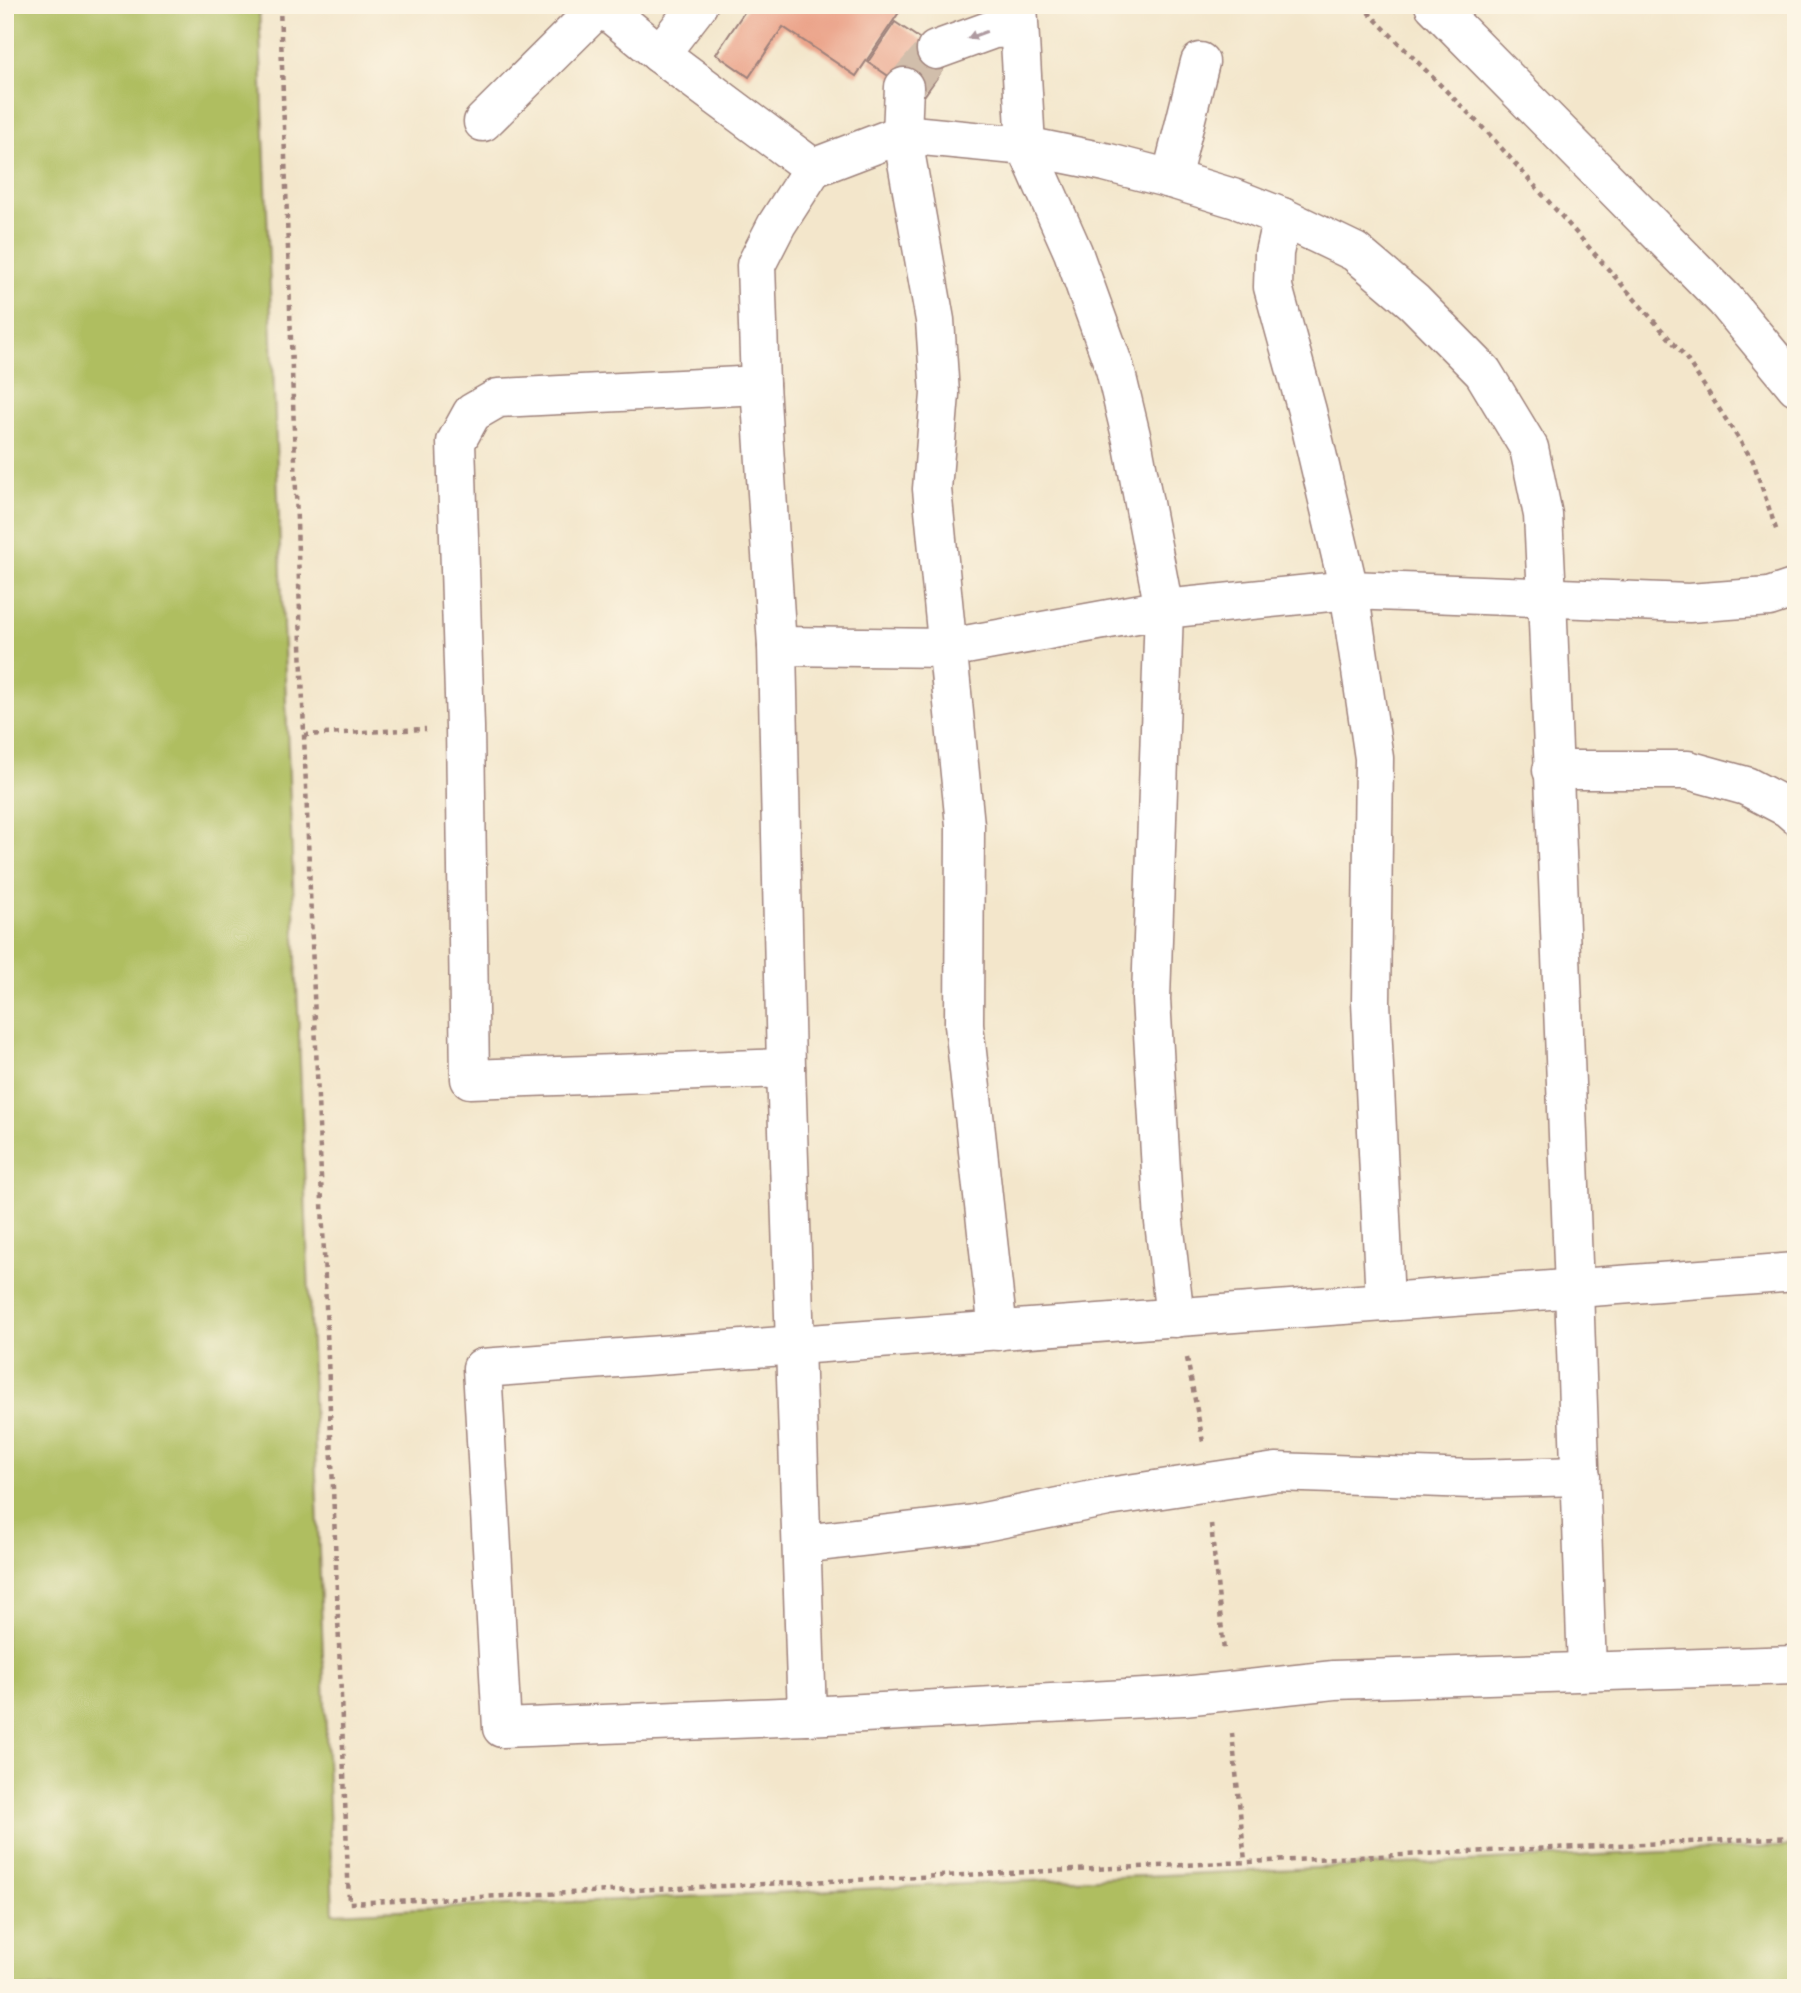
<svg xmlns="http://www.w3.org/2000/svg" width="1801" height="1993" viewBox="0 0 1801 1993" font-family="'Balsamiq Sans',sans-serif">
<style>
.green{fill:#afbe60;stroke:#7c6e46;stroke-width:2}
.building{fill:#eba389}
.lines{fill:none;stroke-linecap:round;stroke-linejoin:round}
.minor-tunnel{stroke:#d1beab;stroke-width:38;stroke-dasharray:38 19;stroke-linecap:butt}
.minor-casing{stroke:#9e827b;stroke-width:41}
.path{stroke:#9e827b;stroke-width:4.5;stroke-dasharray:5 5;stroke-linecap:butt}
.minor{stroke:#fff;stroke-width:38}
.oneway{fill:#ae9aa0}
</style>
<rect width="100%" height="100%" fill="#fcf5e5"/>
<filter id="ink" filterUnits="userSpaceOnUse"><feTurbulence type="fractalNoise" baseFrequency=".0143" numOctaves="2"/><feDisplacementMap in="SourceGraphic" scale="14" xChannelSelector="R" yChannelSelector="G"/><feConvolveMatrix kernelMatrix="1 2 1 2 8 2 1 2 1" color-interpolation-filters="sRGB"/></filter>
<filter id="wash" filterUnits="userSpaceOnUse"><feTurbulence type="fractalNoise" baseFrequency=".00686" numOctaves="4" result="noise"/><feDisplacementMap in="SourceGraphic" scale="28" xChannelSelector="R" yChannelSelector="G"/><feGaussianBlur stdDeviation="1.57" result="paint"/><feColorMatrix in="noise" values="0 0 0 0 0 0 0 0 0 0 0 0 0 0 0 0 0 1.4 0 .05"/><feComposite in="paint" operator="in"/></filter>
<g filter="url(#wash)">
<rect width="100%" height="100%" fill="#f3e6cb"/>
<!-- green -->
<polygon class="green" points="5,5 259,5 333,1913 1796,1846 1796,1988 5,1988"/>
<g id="blocks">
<!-- building -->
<g class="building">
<polygon points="749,5 904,5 856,76 783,27 749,77 716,54"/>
<polygon points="895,22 950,59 922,99 868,62"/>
</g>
</g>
</g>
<g filter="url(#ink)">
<use href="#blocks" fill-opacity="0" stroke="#9e827b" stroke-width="2"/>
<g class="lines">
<!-- minor-tunnel -->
<polyline class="minor-tunnel" points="904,87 936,50"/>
<!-- minor casing -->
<g class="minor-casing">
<g id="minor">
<polyline points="600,5 660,54 813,168"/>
<polyline points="1018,5 1026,146 1073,252 1115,369 1132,440 1164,609 1151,999 1164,1222 1175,1318"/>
<polyline points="1434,5 1725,300 1796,386"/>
<polyline points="936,50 994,29 1018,28"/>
<polyline points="660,54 698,5"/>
<polyline points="904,87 902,134 935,320 940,394 932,489 965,825 964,1025 998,1331"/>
<polyline points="483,122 600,6"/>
<polyline points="1171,179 1200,62"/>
<polyline points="1282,217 1274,253 1273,287 1307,411 1349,590 1374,758 1371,1002 1385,1302"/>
<polyline points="760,385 498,398 472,413 456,442 465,727 470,1079 786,1068"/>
<polyline points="777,646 949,648 1164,609 1349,590 1689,603 1769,597 1796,588"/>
<polyline points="1552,770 1688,770 1746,786 1788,808 1796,815"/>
<polyline points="1796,1272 482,1368 502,1728 807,1716 1183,1696 1334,1680 1796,1665"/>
<polyline points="802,1544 974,1524 1108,1497 1276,1472 1472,1479 1581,1476"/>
<polyline points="807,1716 786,1068 777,646 760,385 756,265 777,224 813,168 902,134 1026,146 1105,162 1171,179 1236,199 1282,217 1355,252 1414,302 1483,372 1529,448 1543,515 1547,596 1574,1289 1587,1671"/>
</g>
</g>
<!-- path -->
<g class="path">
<polyline points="280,5 304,735 349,1903 1796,1837"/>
<polyline points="1361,5 1490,135 1684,355 1753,461 1777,532"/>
<polyline points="304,735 426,729"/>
<polyline points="1187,1358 1203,1442"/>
<polyline points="1211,1524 1224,1651"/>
<polyline points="1232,1733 1245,1861"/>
</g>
<!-- minor -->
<use href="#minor" class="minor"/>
</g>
<!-- one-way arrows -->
<defs><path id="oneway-solid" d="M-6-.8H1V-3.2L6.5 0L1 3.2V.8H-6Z" transform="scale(1.75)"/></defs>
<use class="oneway" href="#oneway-solid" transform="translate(977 35) rotate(160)"/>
</g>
<!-- margin -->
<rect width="1801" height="1993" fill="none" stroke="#fcf5e5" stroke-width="28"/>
</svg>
